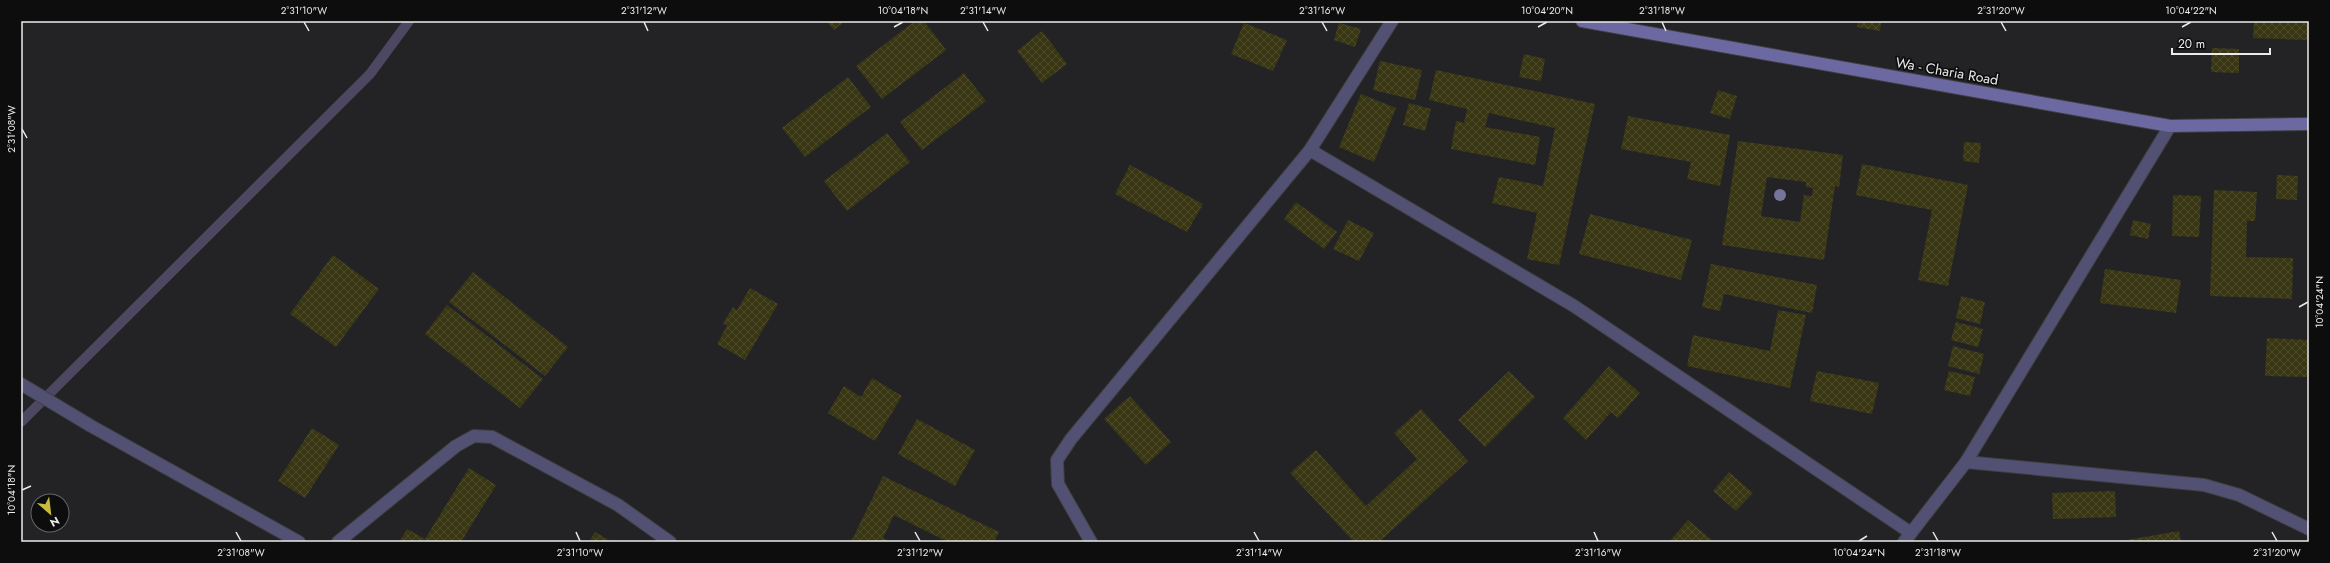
<svg xmlns="http://www.w3.org/2000/svg" width="2330" height="563" viewBox="0 0 2330 563" font-family="Jost,sans-serif">
<style>
.lines{fill:none;stroke-linecap:round;stroke-linejoin:round}
.stream{stroke:#4e4762;stroke-width:10}
.building{fill:url(#building-cross-hatch);fill-rule:evenodd}
.street-casing{stroke:#3f3f42;stroke-width:14}
.secondary-casing{stroke:#3f3f42;stroke-width:14}
.street{stroke:#525174;stroke-width:12}
.secondary{stroke:#6c69a2;stroke-width:12}
.tree{fill:#75749b}
.ticks{fill:none;stroke:#ebebed;stroke-width:1.5}
.labels{text-anchor:middle;dominant-baseline:central;stroke-width:3.5;stroke-linejoin:round;paint-order:stroke}
.street-label{font-size:14px;fill:#ebebed;stroke:#0d0d0e}
.neatline{fill:none;stroke:#ebebed;stroke-width:1.5}
.ticks-label{font-size:10px;text-anchor:middle;fill:#ebebed}
</style>
<defs>
<pattern id="building-cross-hatch" width="8" height="8" patternUnits="userSpaceOnUse"><rect width="8" height="8" fill="#393614"/><path d="M0 0l8 8M0 8l8-8" fill="none" stroke="#4c4a2b"/></pattern>
</defs>
<rect width="100%" height="100%" fill="#232326"/>
<g class="lines">
<!-- stream -->
<polyline class="stream" points="21,422 370,74 409,21"/>
</g>
<!-- building -->
<g class="building">
<polygon points="826,21 845,21 834,30"/>
<polygon points="915,21 924,21 946,50 882,99 856,66"/>
<polygon points="1858,21 1881,21 1880,31 1857,27"/>
<polygon points="2254,21 2309,21 2309,40 2253,38"/>
<polygon points="1244,23 1287,40 1273,71 1231,54"/>
<polygon points="1339,23 1361,29 1355,47 1334,40"/>
<polygon points="1042,31 1067,64 1042,83 1017,51"/>
<polygon points="2212,48 2239,49 2239,73 2211,72"/>
<polygon points="1524,54 1545,59 1541,81 1519,77"/>
<polygon points="1380,61 1422,70 1415,100 1373,90"/>
<polygon points="1436,70 1595,104 1559,265 1527,259 1537,213 1492,203 1499,177 1543,186 1555,128 1489,113 1485,127 1540,137 1535,165 1451,149 1456,121 1464,123 1467,109 1429,100"/>
<polygon points="964,73 986,101 922,150 900,122"/>
<polygon points="848,77 871,107 805,157 782,128"/>
<polygon points="1718,90 1737,96 1730,119 1710,113"/>
<polygon points="1361,94 1396,108 1374,162 1339,147"/>
<polygon points="1409,103 1431,109 1425,131 1403,125"/>
<polygon points="1628,116 1730,135 1720,186 1687,179 1691,162 1621,149"/>
<polygon points="887,133 910,162 847,211 824,181"/>
<path d="M1738 141 1843 155 1839 187 1835 186 1824 260 1722 245ZM1767 177 1806 182V187L1813 188 1812 196 1804 195 1800 222 1761 216Z"/>
<polygon points="1964,142 1981,143 1979,163 1963,161"/>
<polygon points="1862,164 1968,185 1948,286 1918,280 1932,210 1856,195"/>
<polygon points="1130,165 1203,204 1187,232 1115,194"/>
<polygon points="2277,175 2298,176 2297,200 2276,199"/>
<polygon points="2214,190 2257,192 2255,221 2247,221 2246,257 2293,258 2292,299 2210,296"/>
<polygon points="2173,195 2201,196 2199,237 2172,236"/>
<polygon points="1296,202 1337,232 1324,249 1284,219"/>
<polygon points="1590,214 1692,240 1681,280 1579,254"/>
<polygon points="1348,220 1374,233 1359,261 1333,249"/>
<polygon points="2133,220 2151,224 2148,239 2130,235"/>
<polygon points="333,255 379,289 336,347 290,314"/>
<polygon points="1711,264 1817,285 1812,313 1724,294 1720,311 1702,307"/>
<polygon points="2105,269 2181,280 2176,313 2100,303"/>
<polygon points="473,272 568,347 545,376 449,302"/>
<polygon points="750,288 778,304 745,360 717,344 727,326 723,323 733,307 737,310"/>
<polygon points="1961,296 1985,302 1980,324 1956,318"/>
<polygon points="447,305 543,379 520,408 425,334"/>
<polygon points="1778,310 1806,315 1790,388 1687,366 1693,335 1770,351"/>
<polygon points="1956,322 1983,329 1978,347 1951,340"/>
<polygon points="2267,338 2309,340 2309,377 2265,376"/>
<polygon points="1953,346 1984,354 1979,374 1948,366"/>
<polygon points="1609,366 1640,393 1618,418 1611,412 1586,440 1563,418"/>
<polygon points="1509,371 1535,397 1485,447 1458,420"/>
<polygon points="1817,371 1879,383 1872,414 1810,401"/>
<polygon points="1949,371 1975,377 1970,396 1944,390"/>
<polygon points="872,378 902,396 875,441 828,413 844,386 861,397"/>
<polygon points="1130,396 1171,442 1146,465 1104,419"/>
<polygon points="1421,409 1468,461 1379,542 1354,542 1290,473 1316,450 1366,506 1417,459 1394,433"/>
<polygon points="917,419 975,450 955,486 898,454"/>
<polygon points="312,428 339,445 305,498 278,481"/>
<polygon points="469,468 496,485 461,542 399,542 407,529 425,539"/>
<polygon points="1729,472 1753,493 1736,511 1713,491"/>
<polygon points="883,476 999,532 994,542 948,542 894,515 883,538 892,542 851,542"/>
<polygon points="2115,491 2116,517 2053,519 2052,493"/>
<polygon points="1688,520 1714,542 1669,542"/>
<polygon points="2179,531 2181,542 2121,542 2121,541"/>
<polygon points="595,532 612,542 589,542"/>
</g>
<g class="lines">
<!-- street casing -->
<g class="street-casing">
<g id="street">
<polyline points="1310,150 1574,306 1911,533"/>
<polyline points="21,384 91,426 299,542"/>
<polyline points="1966,462 2204,485 2239,495 2309,529"/>
<polyline points="338,542 456,446 474,436 492,437 618,505 670,542"/>
<polyline points="1091,542 1058,484 1057,460 1071,439 1310,150 1392,21"/>
<polyline points="1904,542 1966,462 2170,126"/>
</g>
</g>
<!-- secondary casing -->
<g class="secondary-casing">
<polyline id="secondary" points="1582,21 2170,126 2309,124"/>
</g>
<!-- street -->
<use href="#street" class="street"/>
<!-- secondary -->
<use href="#secondary" class="secondary"/>
</g>
<!-- trees -->
<circle class="tree" cx="1780" cy="195" r="6"/>
<!-- ticks -->
<path class="ticks" d="M304 22 309 31M644 22 648 31M983 22 988 31M1322 22 1327 31M1662 22 1666 31M2001 22 2006 31M894 27 903 22M1538 27 1547 22M2182 27 2191 22M22 129 27 138M2299 307 2308 302M22 490 31 486M236 532 241 541M576 532 580 541M915 532 920 541M1254 532 1259 541M1594 532 1598 541M1933 532 1938 541M2272 532 2277 541M1859 541 1867 536"/>
<g class="labels">
<!-- street labels -->
<g class="street-label">
<text transform="translate(1947 71) rotate(10)">Wa - Charia Road</text>
</g>
</g>
<!-- border -->
<rect width="2330" height="563" fill="none" stroke="#0d0d0e" stroke-width="44"/>
<!-- north arrow -->
<g transform="translate(50 513) rotate(152)"><circle r="19" fill="#0d0d0e" stroke="#666667"/>
<path d="M0-3L7 15L0 10L-7 15Z" fill="#c6bc3c"/>
<text y="-6" font-size="11" font-weight="bold" text-anchor="middle" fill="#ebebed">N</text>
</g>
<!-- scale -->
<path d="M2172 48v6h98v-6" fill="none" stroke="#ebebed" stroke-width="2"/>
<text x="2178" y="48" font-size="12" fill="#ebebed" stroke="#0d0d0e" stroke-width="3" paint-order="stroke">20 m</text>
<rect x="22" y="22" width="2286" height="519" class="neatline"/>
<g class="ticks-label">
<text x="304" y="14">2°31'10"W</text>
<text x="644" y="14">2°31'12"W</text>
<text x="903" y="14">10°04'18"N</text>
<text x="983" y="14">2°31'14"W</text>
<text x="1322" y="14">2°31'16"W</text>
<text x="1547" y="14">10°04'20"N</text>
<text x="1662" y="14">2°31'18"W</text>
<text x="2001" y="14">2°31'20"W</text>
<text x="2191" y="14">10°04'22"N</text>
<text transform="translate(11 129) rotate(-90)" y="4">2°31'08"W</text>
<text transform="translate(2319 302) rotate(-90)" y="4">10°04'24"N</text>
<text transform="translate(11 490) rotate(-90)" y="4">10°04'18"N</text>
<text x="241" y="556">2°31'08"W</text>
<text x="580" y="556">2°31'10"W</text>
<text x="920" y="556">2°31'12"W</text>
<text x="1259" y="556">2°31'14"W</text>
<text x="1598" y="556">2°31'16"W</text>
<text x="1859" y="556">10°04'24"N</text>
<text x="1938" y="556">2°31'18"W</text>
<text x="2277" y="556">2°31'20"W</text>
</g>
</svg>
